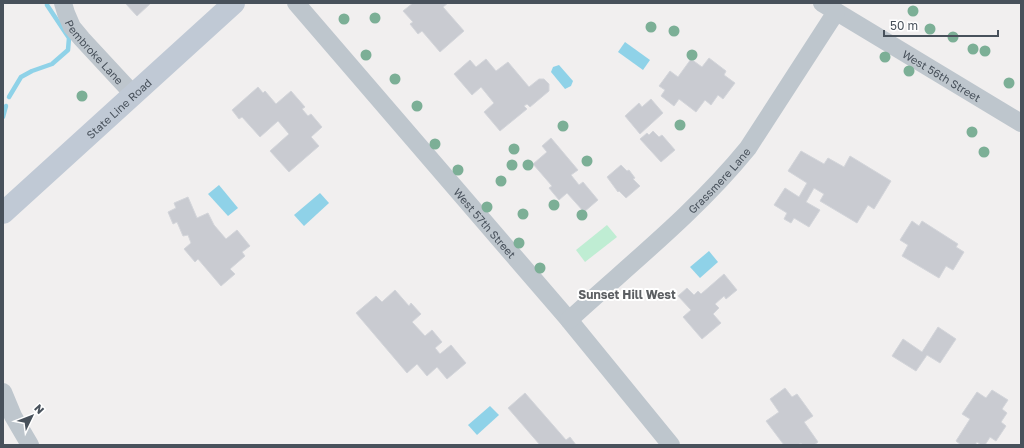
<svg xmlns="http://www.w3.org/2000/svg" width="1024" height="448" viewBox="0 0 1024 448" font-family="'Golos Text',sans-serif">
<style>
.green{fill:#bfedd3}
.water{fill:#8fd2e8}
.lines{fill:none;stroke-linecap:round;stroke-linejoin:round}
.stream{stroke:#8fd2e8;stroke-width:4.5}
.building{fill:#c9cbd1;stroke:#d3d5da}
.minor{stroke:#bec6cd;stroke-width:18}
.secondary{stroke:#c0c9d5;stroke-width:22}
.tree{fill:#7caf96}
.labels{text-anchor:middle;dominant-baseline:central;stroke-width:4;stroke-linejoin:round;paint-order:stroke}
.street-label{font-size:11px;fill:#48515b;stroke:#fff}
.neighbourhood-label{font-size:12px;font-weight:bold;fill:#5c5f63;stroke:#fff}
</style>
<rect width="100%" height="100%" fill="#f1efef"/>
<!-- green -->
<polygon class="green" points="607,225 617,237 585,262 576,250"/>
<!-- water -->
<g class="water">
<polygon points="625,42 650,60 643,70 618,52"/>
<polygon points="559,65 573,81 571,86 565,89 551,72 553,67"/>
<polygon points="219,185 238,208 228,216 208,194"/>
<polygon points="320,193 329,203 304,226 294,215"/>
<polygon points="709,251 718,262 700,278 690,267"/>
<polygon points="490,406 499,415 477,435 468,425"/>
</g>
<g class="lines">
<!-- stream -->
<g class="stream">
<polyline points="9,97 21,77 32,71 52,64 68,50 69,38 47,5 47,3"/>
<polyline points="3,117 6,106"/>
</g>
</g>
<!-- building -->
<g class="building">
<polygon points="127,3 151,3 137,16 126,4"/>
<polygon points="413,3 448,3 443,7 464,31 440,52 422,31 418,34 410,24 413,22 403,11"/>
<polygon points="709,58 726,71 724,75 735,83 723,99 718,95 711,105 705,100 696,112 679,99 674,106 661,96 665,90 659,86 670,71 678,77 691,59 702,67"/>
<polygon points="486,59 496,71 508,62 529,87 539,79 544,79 549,84 549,91 530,107 527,104 524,106 527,109 500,131 484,112 494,103 481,87 472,95 454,74 470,60 476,67"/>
<polygon points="258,87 263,93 265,91 276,104 291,91 305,107 302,109 308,116 311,114 322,127 311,137 319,146 289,172 270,151 289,134 278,121 260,137 242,117 239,119 232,110"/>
<polygon points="651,99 663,113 640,134 625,116 639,103 642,107"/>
<polygon points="653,131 659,137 662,135 675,150 661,162 640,139 647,133 649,135"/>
<polygon points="551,138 578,170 571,175 579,185 583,182 598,200 584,212 567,193 559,200 549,188 552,186 533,164 547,152 542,146"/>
<polygon points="801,151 824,164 828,158 844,167 850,156 891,181 874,209 868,205 857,223 820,201 824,194 814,188 806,202 820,210 809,227 794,218 791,223 784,219 787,213 774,205 785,188 799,197 807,183 788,171"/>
<polygon points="621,165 627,171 629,170 635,178 633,179 640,186 626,198 619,191 618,192 607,177"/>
<polygon points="188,197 197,218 208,213 214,225 226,239 237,230 250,246 242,252 245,256 230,269 235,274 221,286 198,259 195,262 184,249 191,243 188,235 183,236 177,222 173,224 168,212 176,208 174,203"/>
<polygon points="912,221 919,226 922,221 958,244 956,247 964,252 953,270 946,266 939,278 902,256 908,245 900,240"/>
<polygon points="724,274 737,290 726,299 724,296 715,304 719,308 713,314 721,323 702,339 683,317 691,310 678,296 687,288 694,295 698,291 701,294"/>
<polygon points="395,290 409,306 411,303 421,314 412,322 425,336 432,330 442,342 435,348 440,354 451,345 466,363 447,379 437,367 427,376 417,364 407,373 356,313 376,296 382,302"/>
<polygon points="938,327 956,339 940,363 927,355 916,371 892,356 903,339 922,352"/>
<polygon points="785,388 792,397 797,394 813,416 804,422 818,442 814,445 802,445 801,443 798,445 784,445 766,421 779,412 770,399"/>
<polygon points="992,390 1008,400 1002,409 1007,413 1001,422 1006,426 996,441 990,437 985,445 981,445 977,442 975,445 961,445 956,441 970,419 962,414 977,392 986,398"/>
<polygon points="525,393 566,440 570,437 576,445 540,445 508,408"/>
</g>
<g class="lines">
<!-- minor -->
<g class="minor">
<path id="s1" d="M63 3 66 13 72 27 82 39 133 94"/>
<path id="s2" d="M296 3 569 320 671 445"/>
<path id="s3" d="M822 3 1021 123"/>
<path id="s4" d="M569 320C630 264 696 212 748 148L836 12"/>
<polyline points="3,392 13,416 30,445"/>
</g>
<!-- secondary -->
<path class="secondary" id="s5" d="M3 213 234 3"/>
</g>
<!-- trees -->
<g class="tree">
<circle cx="913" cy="11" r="5.5"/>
<circle cx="375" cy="18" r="5.5"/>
<circle cx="344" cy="19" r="5.5"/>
<circle cx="651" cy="27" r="5.5"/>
<circle cx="930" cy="29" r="5.5"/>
<circle cx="674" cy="31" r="5.5"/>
<circle cx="953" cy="37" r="5.5"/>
<circle cx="973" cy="49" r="5.5"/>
<circle cx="985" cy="51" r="5.5"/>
<circle cx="366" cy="55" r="5.5"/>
<circle cx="692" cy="55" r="5.5"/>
<circle cx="885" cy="57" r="5.5"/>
<circle cx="909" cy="71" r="5.5"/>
<circle cx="395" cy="79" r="5.5"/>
<circle cx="1009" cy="83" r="5.5"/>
<circle cx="82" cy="96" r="5.5"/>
<circle cx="417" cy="106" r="5.5"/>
<circle cx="680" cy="125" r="5.5"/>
<circle cx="563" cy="126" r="5.5"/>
<circle cx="972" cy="132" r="5.5"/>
<circle cx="435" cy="144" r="5.5"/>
<circle cx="514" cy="149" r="5.5"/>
<circle cx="984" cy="152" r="5.5"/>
<circle cx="587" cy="161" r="5.5"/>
<circle cx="512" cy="165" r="5.5"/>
<circle cx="528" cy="165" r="5.5"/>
<circle cx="458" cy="170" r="5.5"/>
<circle cx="501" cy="181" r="5.5"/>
<circle cx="554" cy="205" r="5.5"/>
<circle cx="487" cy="207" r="5.5"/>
<circle cx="523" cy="214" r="5.5"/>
<circle cx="582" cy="215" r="5.5"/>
<circle cx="519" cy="243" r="5.5"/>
<circle cx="540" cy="268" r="5.5"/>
</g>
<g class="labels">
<!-- street labels -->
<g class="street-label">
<text stroke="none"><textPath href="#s1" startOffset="59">Pembroke Lane</textPath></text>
<text stroke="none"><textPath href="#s3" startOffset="140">West 56th Street</textPath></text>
<text stroke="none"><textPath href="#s5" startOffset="156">State Line Road</textPath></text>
<text stroke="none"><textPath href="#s4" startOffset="205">Grassmere Lane</textPath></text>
<text stroke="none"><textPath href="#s2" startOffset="290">West 57th Street</textPath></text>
</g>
<!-- neighbourhood labels -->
<g class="neighbourhood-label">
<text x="627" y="294">Sunset Hill West</text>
</g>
</g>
<!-- border -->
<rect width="1024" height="448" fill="none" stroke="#48515b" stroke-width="8"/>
<!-- north arrow -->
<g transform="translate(32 416) rotate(47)" stroke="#ffffff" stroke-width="3" paint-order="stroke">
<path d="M0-3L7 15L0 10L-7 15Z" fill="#48515b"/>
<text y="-6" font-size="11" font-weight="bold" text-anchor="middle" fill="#48515b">N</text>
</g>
<!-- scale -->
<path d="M884 30v6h114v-6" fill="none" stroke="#48515b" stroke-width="2"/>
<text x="890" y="30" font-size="12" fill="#48515b" stroke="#ffffff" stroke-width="3" paint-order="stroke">50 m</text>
</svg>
